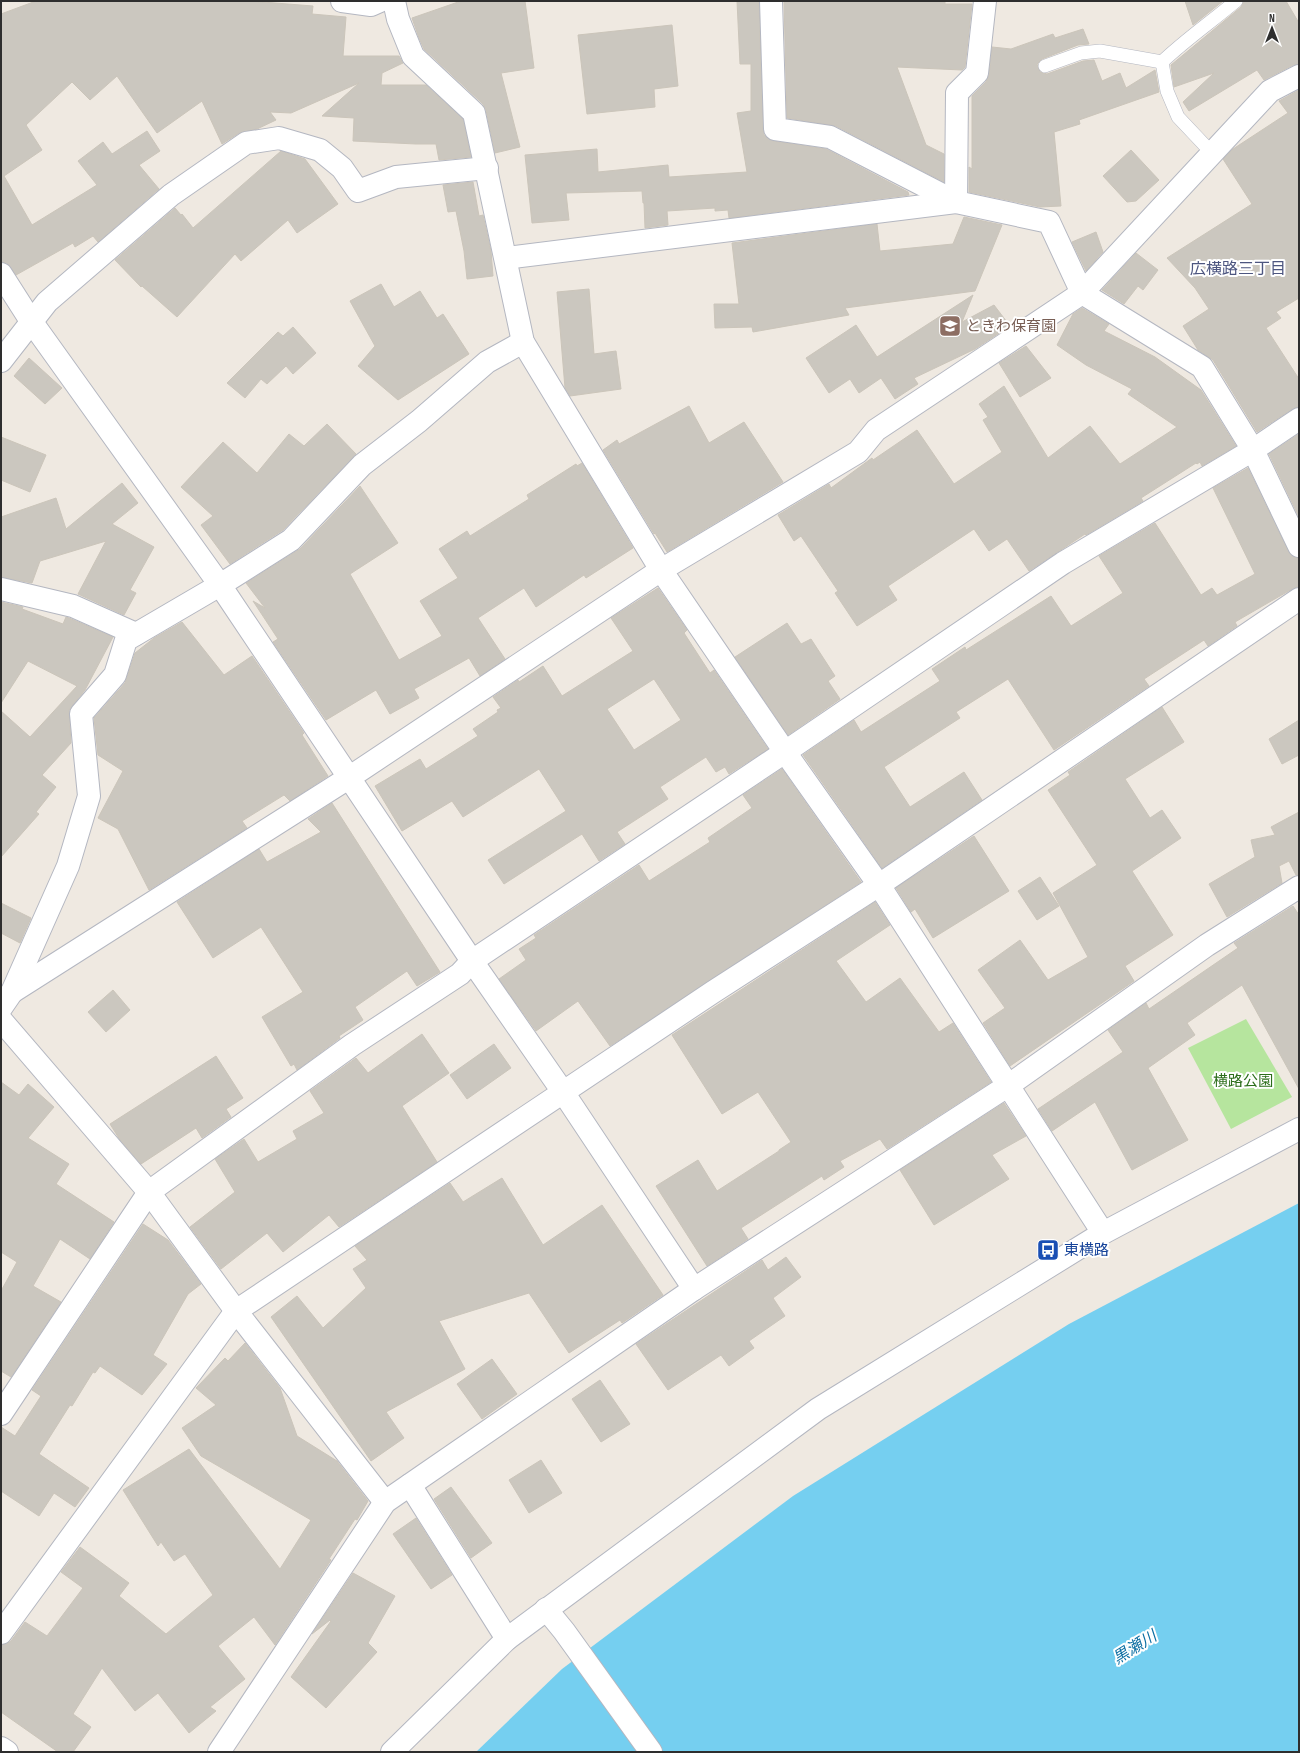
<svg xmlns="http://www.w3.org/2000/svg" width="1300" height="1753" viewBox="0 0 1300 1753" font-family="'Sofia Sans Condensed','Noto Sans JP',sans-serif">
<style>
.green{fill:#b6e59e}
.water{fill:#75cff0}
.building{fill:#cbc7bf;stroke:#cbc5ba;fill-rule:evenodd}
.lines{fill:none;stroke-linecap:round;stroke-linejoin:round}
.service-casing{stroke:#b4b7c1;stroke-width:14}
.minor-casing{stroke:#b4b7c1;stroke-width:24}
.tertiary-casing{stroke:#b4b7c1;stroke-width:24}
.service{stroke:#fff;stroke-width:13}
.minor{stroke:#fff;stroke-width:22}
.tertiary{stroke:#fff;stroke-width:22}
.labels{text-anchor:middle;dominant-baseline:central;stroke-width:4;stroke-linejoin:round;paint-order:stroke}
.education-label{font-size:15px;fill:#785e54;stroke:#fff;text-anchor:start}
.park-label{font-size:15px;fill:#2c6e1b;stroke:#fff}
.transit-label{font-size:15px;fill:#164399;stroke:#fff;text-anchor:start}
.neighbourhood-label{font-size:16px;fill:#4d5680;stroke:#fff}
.water-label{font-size:16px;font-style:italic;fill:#0d6fa3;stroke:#fff}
</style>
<rect width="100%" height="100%" fill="#efe9e1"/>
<!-- green -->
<polygon class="green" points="1246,1019 1292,1097 1231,1129 1188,1048"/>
<!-- water -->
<polygon class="water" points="1299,1203 1299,1752 476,1752 562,1669 793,1496 1069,1324"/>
<!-- building -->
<g class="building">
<polygon points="36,1 250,1 313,6 312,14 346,17 343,56 399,56 403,63 382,73 381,85 426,85 463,119 471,157 439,160 436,144 416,144 353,141 354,118 322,116 359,83 291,113 270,112 276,120 257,129 239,133 222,144 202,101 157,133 117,76 90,100 72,82 26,125 42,150 4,176 32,225 97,185 78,161 103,142 112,154 147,131 160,151 139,165 159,189 98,242 93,236 75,247 73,243 16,275 7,263 1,262 1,14"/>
<polygon points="461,1 525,1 534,68 501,73 520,147 495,153 486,110 483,104 424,49 419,38 412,18"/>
<polygon points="737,1 759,1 763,129 764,135 773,141 826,149 908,192 909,195 729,218 728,210 715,211 715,208 667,211 668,225 645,228 644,203 643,203 642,191 566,193 569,220 532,223 525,155 597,149 598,172 668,165 669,177 747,172 737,113 751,111 751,64 740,64"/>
<polygon points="784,1 945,1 945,4 972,4 965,67 962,70 897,67 926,145 944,154 944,182 836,126 787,118"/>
<polygon points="1185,1 1223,1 1193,25"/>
<polygon points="1244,1 1286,1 1299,23 1299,64 1293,65 1264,80 1257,70 1189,111 1183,102 1214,73 1174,87 1171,65 1241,7"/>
<polygon points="672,25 678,86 654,89 655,107 587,114 578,35"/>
<polygon points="1083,29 1089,44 1078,45 1042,59 1037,64 1040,72 1047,74 1083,61 1094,60 1102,81 1120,73 1126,88 1155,70 1159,92 1079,120 1080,124 1054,132 1061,206 1040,207 969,192 969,167 972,169 972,96 986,82 989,75 992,47 1011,49 1053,34 1055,38"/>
<polygon points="1299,90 1299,298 1276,312 1281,318 1266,328 1299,379 1299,407 1292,409 1257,432 1213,360 1198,350 1183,326 1209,309 1195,288 1167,258 1252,204 1223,159 1233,149 1288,113 1279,101"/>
<polygon points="1131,150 1159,180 1136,201 1127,202 1103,176"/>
<polygon points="281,151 305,159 338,204 297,233 288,220 241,261 235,254 177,317 142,286 141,287 115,260 175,208 181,215 182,214 193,228"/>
<polygon points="473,182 479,216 483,215 491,251 493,276 467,279 464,251 456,211 448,212 443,185"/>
<polygon points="964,217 1002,225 975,291 845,308 849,315 753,332 752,327 715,328 714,304 739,304 732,243 877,224 880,251 953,244"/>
<polygon points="1096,232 1103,252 1086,271 1072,242"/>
<polygon points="1136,253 1158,270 1143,290 1138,286 1124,304 1102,290"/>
<polygon points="381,284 394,307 420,291 437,318 443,314 469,354 398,400 358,366 375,346 350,301"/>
<polygon points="589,289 594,354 616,351 621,389 570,396 565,388 557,292"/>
<polygon points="973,295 962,322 994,305 1010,326 975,349 914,378 918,384 895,399 881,378 859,393 850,379 829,393 806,358 856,325 877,357"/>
<polygon points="1082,308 1109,324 1104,331 1155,357 1201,390 1236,446 1202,466 1200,462 1197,464 1196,463 1141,498 1143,501 1086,535 1085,534 1029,571 1007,539 989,551 974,529 888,586 897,600 857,626 835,593 838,591 801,536 794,541 778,515 829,484 831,488 872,458 873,460 917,430 954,484 1002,452 983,420 988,417 979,404 1004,386 1048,458 1090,426 1120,464 1177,427 1128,394 1132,389 1086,365 1057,345 1073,314"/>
<polygon points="293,327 316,353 293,374 286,366 267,384 261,379 245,398 227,383 278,332 283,336"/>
<polygon points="1026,346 1051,378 1020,397 999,363"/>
<polygon points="29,358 62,388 45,404 14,376"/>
<polygon points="689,406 709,443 744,422 783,482 667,552 655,533 654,534 603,450 617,440 619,444"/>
<polygon points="327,424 356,454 283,530 230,564 201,525 213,516 181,487 223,442 257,473 289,434 304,446"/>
<polygon points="1299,434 1299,517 1269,454"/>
<polygon points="1,437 46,455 30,492 1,480"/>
<polygon points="582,463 633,548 586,578 584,575 536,607 524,588 478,618 505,659 480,676 469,658 414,689 419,698 390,714 376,690 326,720 273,642 278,639 253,601 265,608 246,583 300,549 360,486 398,543 350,574 399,660 442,636 420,601 458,578 439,549 467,531 470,536 529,499 527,495 576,464 577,466"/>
<polygon points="1248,468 1288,551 1292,556 1299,558 1299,586 1292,589 1235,622 1237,626 1208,646 1204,640 1144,679 1149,686 1054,750 1008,679 956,712 960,718 884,767 910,807 964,772 982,800 882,868 803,755 854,720 861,732 940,681 932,669 965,647 966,650 1051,596 1071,626 1123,593 1099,556 1155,523 1201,595 1212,588 1217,595 1255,574 1213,488"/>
<polygon points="122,483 138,503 112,524 154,547 130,590 136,593 124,615 78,594 106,541 40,561 32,583 1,577 1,517 56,498 66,529"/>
<path d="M658 588 687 630 684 633 710 673 714 670 768 749 729 774 725 767 716 772 706 757 660 787 668 799 617 832 625 844 599 861 582 834 504 884 488 860 566 811 539 769 463 817 452 801 402 831 375 786 420 759 426 769 478 736 473 729 498 712 497 710 501 708 493 697 518 680 519 682 543 666 562 696 633 651 611 618ZM654 679 681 720 634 750 607 709Z"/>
<polygon points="1,602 23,607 22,609 63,624 66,617 69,618 113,637 85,690 69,710 71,743 42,775 56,787 36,812 39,814 1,857 1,711 30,737 77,686 28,661 1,703"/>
<polygon points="182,622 224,675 252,656 304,733 302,735 328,776 290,801 284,795 242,821 247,828 149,890 118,829 98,818 123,771 98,755 94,718 125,683 135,653 154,638"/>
<polygon points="787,623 801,644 811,639 835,676 828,681 840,699 788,735 735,657"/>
<polygon points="1162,707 1184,742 1125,779 1150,818 1162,810 1181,838 1132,871 1173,935 1125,966 1134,981 1010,1066 983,1023 1005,1008 978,970 1020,940 1048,980 1088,957 1053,893 1097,865 1048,790 1070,775 1068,772"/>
<polygon points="1299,720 1299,755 1282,764 1269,739"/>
<polygon points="782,769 861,882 610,1046 578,1001 536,1031 499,979 526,960 519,949 536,938 534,935 639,865 649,881 710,842 708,838 752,808 743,795"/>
<polygon points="332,803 440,972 417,986 407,971 355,1007 363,1020 339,1036 340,1038 297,1070 294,1064 291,1066 262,1017 303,992 261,927 213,958 177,902 259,849 267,862 321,832 308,819"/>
<polygon points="1299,812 1299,875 1296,875 1289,861 1279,866 1282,883 1227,917 1209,884 1255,857 1251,840 1275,835 1271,827"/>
<polygon points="974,836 1009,891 933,938 915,909 911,912 896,888"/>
<polygon points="1040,877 1059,906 1037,920 1018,891"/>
<polygon points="875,902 890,925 836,961 866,1002 900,978 939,1032 953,1023 991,1082 887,1149 880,1139 840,1161 844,1167 824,1180 822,1176 741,1228 748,1239 707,1266 656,1186 698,1160 717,1191 779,1151 779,1150 791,1142 758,1092 722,1114 672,1035"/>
<polygon points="1,903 31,918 20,943 1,933"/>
<polygon points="1293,906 1299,915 1299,1089 1242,985 1187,1023 1195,1035 1148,1068 1188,1140 1132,1170 1095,1102 1052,1131 1038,1109 1123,1052 1108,1030 1146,1003 1149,1009 1238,948 1234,943"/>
<polygon points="113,990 130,1010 106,1032 88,1012"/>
<polygon points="422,1034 449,1073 402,1106 437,1162 339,1227 329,1215 283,1252 267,1233 221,1269 190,1227 235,1192 215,1159 244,1139 258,1162 297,1139 293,1131 324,1113 310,1091 356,1058 368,1073"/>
<polygon points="494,1044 511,1068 467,1099 450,1075"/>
<polygon points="216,1056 243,1098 226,1109 231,1117 202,1138 196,1128 141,1164 120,1140 110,1124"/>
<polygon points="1,1082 19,1095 28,1084 54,1107 28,1138 69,1164 56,1184 114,1222 90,1259 60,1239 33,1286 61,1302 11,1377 1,1371 1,1291 17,1262 1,1252"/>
<polygon points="1004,1103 1026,1136 992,1155 1009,1179 934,1225 900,1170"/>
<polygon points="502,1178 543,1245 602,1205 663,1295 622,1323 620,1320 569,1353 529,1293 439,1321 465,1369 386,1412 404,1438 371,1461 271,1317 297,1296 323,1328 366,1288 353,1269 367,1260 355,1246 450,1183 463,1202"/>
<polygon points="143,1224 168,1240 201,1284 188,1294 153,1355 167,1364 142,1395 100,1366 95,1373 93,1372 72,1406 70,1405 39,1454 89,1488 75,1507 54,1493 39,1516 1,1491 1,1427 15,1436 41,1396 32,1390"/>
<polygon points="786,1257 801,1277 773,1298 785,1316 749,1341 754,1348 729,1366 721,1355 668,1390 636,1344 762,1260 768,1270"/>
<polygon points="245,1343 280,1388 297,1436 337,1461 368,1501 357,1520 355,1519 329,1559 331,1560 275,1645 254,1617 218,1646 245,1679 210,1707 216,1711 189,1733 158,1693 135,1711 102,1668 73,1714 91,1727 73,1752 58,1752 1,1712 1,1645 6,1644 11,1641 25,1622 47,1636 83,1588 61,1572 80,1547 129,1583 119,1596 166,1634 213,1595 185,1554 174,1561 161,1542 158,1546 123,1490 189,1449 280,1569 311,1520 201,1456 182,1428 216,1405 196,1388 225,1358 228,1361"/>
<polygon points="492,1359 517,1394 482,1419 457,1384"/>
<polygon points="600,1380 630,1424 601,1442 572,1399"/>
<polygon points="541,1460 562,1493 529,1513 509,1480"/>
<polygon points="451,1487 492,1543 471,1558 434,1499"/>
<polygon points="416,1518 452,1575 431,1589 393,1534"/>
<polygon points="353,1573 395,1596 368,1643 377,1652 326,1708 291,1677 331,1621 330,1620 312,1634"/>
</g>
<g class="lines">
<!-- service casing -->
<g class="service-casing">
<g id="service">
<polyline points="1045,66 1081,53 1100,51 1162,62"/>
<path d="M1212 153 1178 117 1167 91 1162 62C1185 40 1211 22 1236 1"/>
</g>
</g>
<!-- minor casing -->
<g class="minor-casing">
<g id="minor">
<polyline points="342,1 371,5 380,1"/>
<polyline points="394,1 398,19 413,56 474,113 523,342 661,570 785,752 879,885 1103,1233"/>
<polyline points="771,1 775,129 830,137 956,202 1049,222 1082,293 1202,367 1253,450 1299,546"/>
<polyline points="956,202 957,93 977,73 985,1"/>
<polyline points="506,258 956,202"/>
<polyline points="1,274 31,321 220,585 472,961 563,1092 694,1289"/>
<polyline points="1,361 47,302 171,195 246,143 279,138 320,150 342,168 358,191 396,177 487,168"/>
<polyline points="1,589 73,606 136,634"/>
<polyline points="12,992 350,777 661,570 858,452 876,430 1082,293 1270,91 1299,76"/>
<polyline points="1,1008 12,992 68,866 89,796 81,714 115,675 126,640 220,585 291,540 362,465 419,421 487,362 523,342"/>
<polyline points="1,1020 149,1192 236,1311 385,1502"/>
<polyline points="1,1414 149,1192 352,1045 460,974 472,961 785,752 1063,563 1253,450 1299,419"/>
<polyline points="410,1485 507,1639"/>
<polyline points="546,1609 564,1631 651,1752"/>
<polyline points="1,1633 236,1311 713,992 879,885 1299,599"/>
<polyline points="1,1748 7,1752"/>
<polyline points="219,1752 385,1502 694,1289 1009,1085 1207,945 1299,887"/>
</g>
</g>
<!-- tertiary casing -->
<g class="tertiary-casing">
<polyline id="tertiary" points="392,1752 507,1639 818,1409 1103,1233 1299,1129"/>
</g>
<!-- service -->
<use href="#service" class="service"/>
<!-- minor -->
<use href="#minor" class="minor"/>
<!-- tertiary -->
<use href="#tertiary" class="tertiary"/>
</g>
<!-- icons -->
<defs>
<g id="school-square" transform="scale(1.15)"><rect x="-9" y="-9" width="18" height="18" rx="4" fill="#8d6e63" stroke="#fff"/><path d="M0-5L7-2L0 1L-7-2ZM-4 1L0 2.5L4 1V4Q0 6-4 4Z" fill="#fff"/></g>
<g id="bus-square" transform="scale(1.15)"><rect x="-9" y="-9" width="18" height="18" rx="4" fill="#1a4fb4" stroke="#fff"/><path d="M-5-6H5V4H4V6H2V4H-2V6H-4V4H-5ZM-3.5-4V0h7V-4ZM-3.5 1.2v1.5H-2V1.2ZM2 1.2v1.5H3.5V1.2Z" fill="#fff"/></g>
</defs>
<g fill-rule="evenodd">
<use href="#school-square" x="950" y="326"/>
<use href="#bus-square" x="1048" y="1250"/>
</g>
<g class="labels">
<!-- education labels -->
<g class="education-label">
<text x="966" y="326">ときわ保育園</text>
</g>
<!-- park labels -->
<g class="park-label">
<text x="1243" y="1081">横路公園</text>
</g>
<!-- transit labels -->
<g class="transit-label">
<text x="1064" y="1250">東横路</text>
</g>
<!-- neighbourhood labels -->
<g class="neighbourhood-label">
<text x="1238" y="269">広横路三丁目</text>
</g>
<!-- water labels -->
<g class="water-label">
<text transform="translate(1135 1648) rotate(-32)">黒瀬川</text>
</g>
</g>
<!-- border -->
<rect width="1300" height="1753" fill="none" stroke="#2e2e2e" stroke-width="4"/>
<!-- north arrow -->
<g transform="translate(1272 28)" stroke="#ffffff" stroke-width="3" paint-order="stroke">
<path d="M0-3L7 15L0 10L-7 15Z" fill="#2e2e2e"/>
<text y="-6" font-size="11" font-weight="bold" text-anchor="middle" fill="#2e2e2e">N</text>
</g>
</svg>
